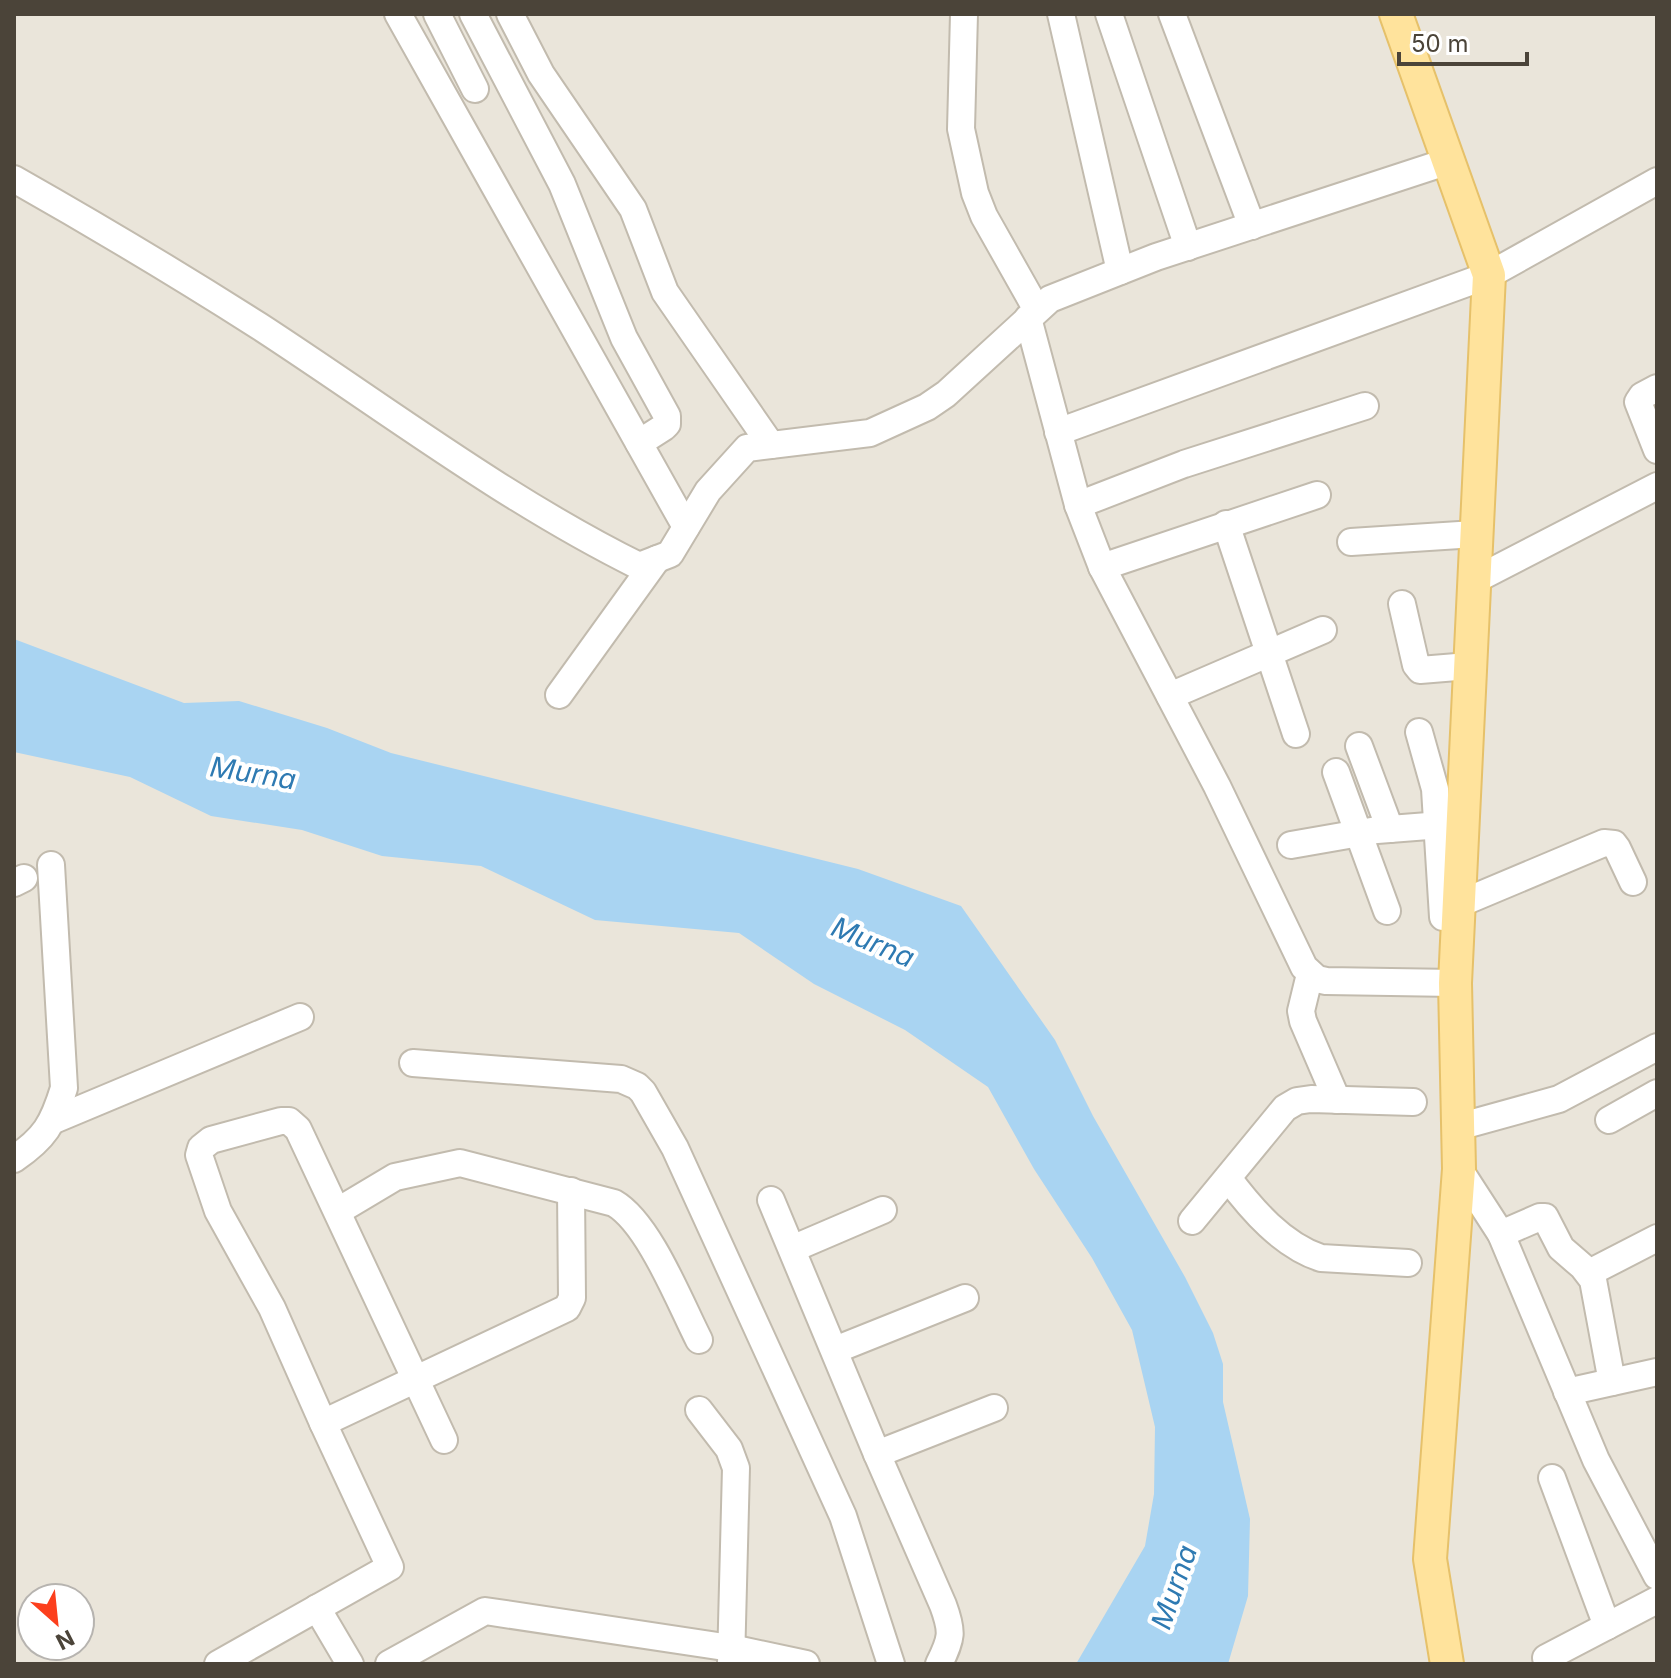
<svg xmlns="http://www.w3.org/2000/svg" width="1671" height="1678" viewBox="0 0 1671 1678" font-family="Inter,sans-serif">
<style>
.residential{fill:#eae5da;fill-rule:evenodd}
.water{fill:#a9d4f2}
.lines{fill:none;stroke-linecap:round;stroke-linejoin:round}
.minor-casing{stroke:#c2bbae;stroke-width:30}
.major-casing{stroke:#e6c16a;stroke-width:36}
.minor{stroke:#fff;stroke-width:26}
.major{stroke:#ffe39c;stroke-width:32}
.labels{text-anchor:middle;dominant-baseline:central;stroke-width:8;stroke-linejoin:round;paint-order:stroke}
.water-label{font-size:28px;font-style:italic;fill:#2e7ab2;stroke:#fff}
</style>
<rect width="100%" height="100%" fill="#f6f3ec"/>
<!-- residential -->
<path class="residential" d="M14 14H1657V1664H14ZM32 1598H80V1646H32Z"/>
<!-- water -->
<polygon class="water" points="14,639 184,703 239,701 327,728 391,753 858,869 961,906 1055,1040 1093,1116 1185,1277 1213,1333 1223,1364 1223,1402 1250,1519 1248,1596 1228,1664 1076,1664 1145,1546 1154,1494 1155,1427 1132,1330 1092,1258 1034,1169 988,1087 905,1030 814,984 739,933 595,920 481,866 382,856 302,830 211,816 130,777 14,752"/>
<g class="lines">
<!-- minor casing -->
<g class="minor-casing">
<g id="minor">
<polyline points="398,14 686,527"/>
<polyline points="437,14 475,89"/>
<polyline points="473,14 562,184 624,338 667,416 667,424 664,427 639,443"/>
<polyline points="510,14 541,74 633,209 665,292 771,445"/>
<polyline points="964,14 961,129 975,193 984,216 1037,310"/>
<polyline points="1061,14 1120,271"/>
<polyline points="1109,14 1188,247"/>
<polyline points="1172,14 1252,226"/>
<path d="M14 179C97 226 179 275 259 326 385 408 504 499 639 566L670 554 708 491 747 448 870 433 927 407 946 394 1050 299 1156 257 1449 161"/>
<polyline points="1028,318 1078,505 1102,567 1217,786 1304,967 1317,979 1326,981 1455,983"/>
<polyline points="1657,388 1642,396 1638,402 1657,450"/>
<polyline points="1058,432 1489,275 1657,181"/>
<polyline points="1078,505 1184,464 1365,406"/>
<polyline points="1226,524 1296,734"/>
<polyline points="1351,542 1475,534"/>
<polyline points="1102,567 1317,495"/>
<polyline points="1473,581 1657,486"/>
<polyline points="1402,604 1416,665 1420,670 1469,666"/>
<polyline points="559,695 657,559"/>
<polyline points="1170,696 1323,630"/>
<polyline points="1419,732 1435,789 1443,917"/>
<polyline points="1359,746 1390,829"/>
<polyline points="1336,772 1387,911"/>
<polyline points="1291,845 1377,830 1454,824"/>
<polyline points="14,883 24,878"/>
<polyline points="1459,904 1604,843 1614,844 1617,848 1633,882"/>
<polyline points="1310,974 1301,1011 1303,1021 1337,1100"/>
<polyline points="413,1063 621,1079 637,1086 643,1092 675,1148 843,1516 891,1664"/>
<polyline points="54,1120 300,1017"/>
<polyline points="1609,1120 1657,1093"/>
<polyline points="1458,1127 1559,1099 1657,1047"/>
<path d="M14 1159C45 1138 53 1124 64 1088L51 865"/>
<polyline points="1459,1169 1501,1234 1596,1460 1657,1576"/>
<path d="M1228 1178C1252 1210 1282 1245 1321 1258L1408 1263"/>
<path d="M771 1200 877 1454 943 1605C953 1632 952 1638 939 1664"/>
<path d="M338 1211 395 1177 460 1163 614 1203C649 1223 680 1303 699 1340"/>
<polyline points="1192,1221 1285,1108 1297,1101 1311,1099 1413,1102"/>
<polyline points="1501,1234 1540,1217 1545,1217 1561,1248 1583,1267 1593,1280 1612,1382"/>
<polyline points="792,1249 883,1210"/>
<polyline points="1589,1273 1657,1238"/>
<polyline points="835,1350 965,1298"/>
<polyline points="1567,1392 1657,1372"/>
<polyline points="699,1410 729,1449 736,1468 731,1663"/>
<polyline points="323,1423 272,1308 218,1211 199,1155 201,1148 211,1140 281,1121 289,1121 298,1129 444,1440"/>
<polyline points="877,1454 994,1408"/>
<polyline points="1552,1478 1607,1626"/>
<polyline points="317,1608 350,1664"/>
<polyline points="1546,1658 1657,1600"/>
<polyline points="218,1664 390,1567 323,1423 567,1308 572,1298 571,1191"/>
<polyline points="389,1664 485,1611 731,1648 806,1664"/>
</g>
</g>
<!-- major casing -->
<g class="major-casing">
<polyline id="major" points="1396,14 1489,275 1455,983 1459,1169 1430,1559 1447,1664"/>
</g>
<!-- minor -->
<use href="#minor" class="minor"/>
<!-- major -->
<use href="#major" class="major"/>
</g>
<g class="labels">
<!-- water labels -->
<g class="water-label">
<text transform="translate(253 773) rotate(9)">Murna</text>
<text transform="translate(873 942) rotate(23)">Murna</text>
<text transform="translate(1174 1587) rotate(-71)">Murna</text>
</g>
</g>
<!-- border -->
<rect width="1671" height="1678" fill="none" stroke="#4b4439" stroke-width="32"/>
<!-- north arrow -->
<g transform="translate(56 1622) rotate(153)"><circle r="38" fill="#ffffff" stroke="#b7b4b0" stroke-width="2"/>
<path d="M0-6L14 30L0 20L-14 30Z" fill="#fc3f1d"/>
<text y="-12" font-size="22" font-weight="bold" text-anchor="middle" fill="#4b4439">N</text>
</g>
<!-- scale -->
<path d="M1399 52v12h128v-12" fill="none" stroke="#4b4439" stroke-width="4"/>
<text x="1411" y="52" font-size="24" fill="#4b4439" stroke="#ffffff" stroke-width="6" paint-order="stroke">50 m</text>
</svg>
